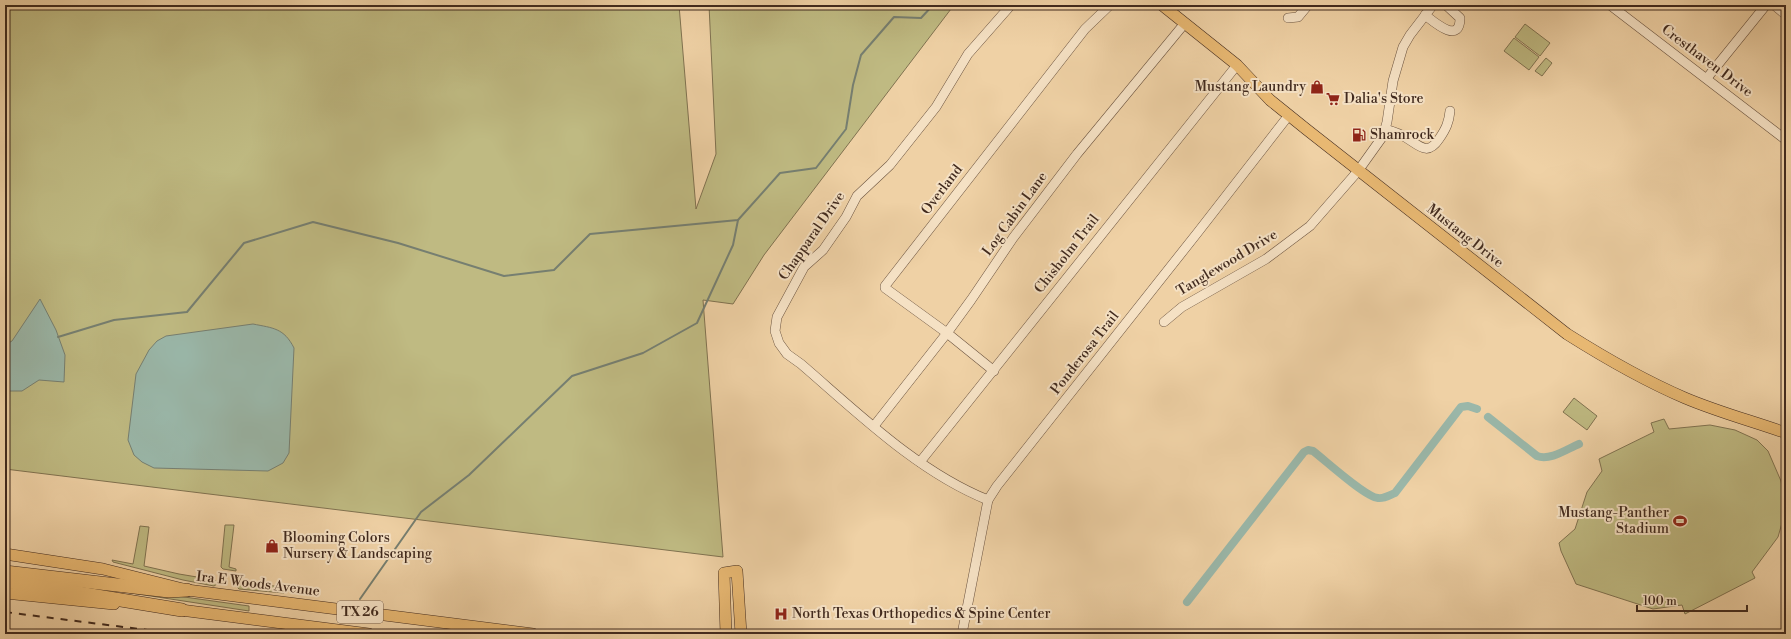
<svg xmlns="http://www.w3.org/2000/svg" width="1791" height="639" viewBox="0 0 1791 639" font-family="'Libre Bodoni',serif">
<style>
.green{fill:#bfba82;stroke:#807250}
.water{fill:#9ab7a9;stroke:#767f71}
.lines{fill:none;stroke-linecap:round;stroke-linejoin:round}
.stream{stroke:#767f71;stroke-width:2}
.canal{stroke:#9ab7a9;stroke-width:8}
.minor-casing{stroke:#6c5440;stroke-width:10}
.major-casing{stroke:#412a1e;stroke-width:12}
.highway-casing{stroke:#412a1e;stroke-width:14}
.minor{stroke:#f5e1c4;stroke-width:9}
.major{stroke:#e8b872;stroke-width:11}
.highway{stroke:#e8b872;stroke-width:13}
.rail{stroke:#412a1e;stroke-width:2;stroke-dasharray:7 7;stroke-linecap:butt}
.labels{text-anchor:middle;dominant-baseline:central;stroke-width:4;stroke-linejoin:round;paint-order:stroke}
.shield{fill:#f5e1c4;stroke:#776150;stroke-width:1}
.shield-label{font-size:13px;font-weight:bold;fill:#412a1e}
.street-label{font-size:14px;fill:#412a1e;stroke:#f5e1c4}
.poi-label{font-size:14px;fill:#412a1e;stroke:#f5e1c4;text-anchor:start}
</style>
<rect width="100%" height="100%" fill="#efd1a5"/>
<filter id="stains"><feTurbulence type="fractalNoise" baseFrequency=".005" numOctaves="4"/><feColorMatrix values="0 0 0 0 .2 0 0 0 0 .09 0 0 0 0 .02 0 0 0 .5 -.17"/></filter>
<radialGradient id="worn" r=".72"><stop offset=".6" stop-color="#630" stop-opacity="0"/><stop offset="1" stop-color="#630" stop-opacity=".3"/></radialGradient>
<!-- green -->
<g class="green">
<polygon points="5,5 679,5 696,209 716,154 709,5 954,5 764,255 733,304 703,300 723,557 5,469"/>
<polygon points="1525,24 1550,43 1540,56 1515,37"/>
<polygon points="1514,38 1539,57 1529,70 1504,51"/>
<polygon points="1546,58 1552,63 1542,76 1535,71"/>
<polygon points="1574,398 1597,416 1587,430 1563,412"/>
<polygon points="1664,419 1669,429 1710,425 1735,430 1757,440 1768,451 1781,481 1786,509 1778,537 1752,572 1755,578 1685,614 1682,605 1653,609 1576,584 1561,551 1559,543 1575,529 1587,492 1602,471 1599,459 1654,432 1651,423"/>
<polygon points="225,525 234,525 229,567 236,569 236,571 223,569 221,567"/>
<polygon points="140,526 149,527 144,566 179,574 215,580 217,584 214,586 183,580 113,562 112,560 133,564"/>
<polygon points="238,582 283,587 284,593 239,589 236,586"/>
<polygon points="118,591 141,591 249,606 249,611"/>
</g>
<!-- water -->
<g class="water">
<polygon points="40,299 56,330 65,355 64,382 39,380 22,391 5,391 5,345 12,341"/>
<path d="M253 324C273 328 284 328 294 348L289 453 283 463 268 471 154 468 142 462 134 455 128 440 136 374 149 350 157 341 166 336Z"/>
</g>
<g class="lines">
<!-- stream -->
<g class="stream">
<polyline points="58,337 114,320 187,312 244,243 313,222 398,243 504,276 554,270 590,234 738,220 780,173 816,168 846,129 853,85 861,55 894,17 921,18 933,5"/>
<polyline points="360,599 421,512 469,475 572,376 643,353 697,323 733,245 738,220"/>
</g>
<!-- canal -->
<g class="canal">
<path d="M1488 417 1537 456C1550 461 1567 449 1579 444"/>
<path d="M1187 602 1304 452 1308 450 1313 451C1325 460 1365 497 1378 498 1384 499 1390 495 1395 493L1461 407 1468 406 1477 409"/>
</g>
<!-- minor casing -->
<g class="minor-casing">
<g id="minor">
<polyline points="1610,5 1786,140"/>
<polyline points="1774,5 1786,15"/>
<path d="M1425 15C1434 22 1460 45 1460 18L1446 5"/>
<polyline points="1288,18 1298,17 1308,5"/>
<polyline points="1707,78 1766,5"/>
<path d="M1385 129C1392 131 1399 133 1405 137 1419 145 1427 157 1439 139 1446 129 1449 122 1450 111"/>
<polyline points="1164,322 1182,307 1266,259 1310,226 1358,171 1383,136 1387,122 1393,81 1403,47 1410,35 1433,5"/>
<polyline points="994,371 947,333 885,288 885,286 1085,29 1110,5"/>
<polyline points="874,426 947,333 971,300 1013,238 1077,154 1185,23"/>
<polyline points="920,462 1237,65"/>
<path d="M988 500C918 472 858 413 801 364L787 354 779 343 775 331 777 317 804 267 823 250 846 217 857 196 890 165 936 107 968 54 1011 5"/>
<polyline points="962,634 988,500 997,486 1198,232 1289,115"/>
</g>
</g>
<!-- major casing -->
<g class="major-casing">
<g id="major">
<path d="M1162 5 1237 65 1270 100 1306 129 1567 334C1605 358 1643 380 1685 398 1718 412 1752 421 1786 433"/>
<polyline points="5,554 103,569 187,590 533,634"/>
<polyline points="5,593 114,604"/>
<polyline points="173,609 369,634"/>
<polyline points="726,634 724,573 737,571 741,634"/>
</g>
</g>
<!-- highway casing -->
<g class="highway-casing">
<g id="highway">
<polyline points="5,572 169,591 187,590"/>
<polyline points="5,581 182,610"/>
</g>
</g>
<!-- minor -->
<use href="#minor" class="minor"/>
<!-- major -->
<use href="#major" class="major"/>
<!-- highway -->
<use href="#highway" class="highway"/>
<!-- rail -->
<polyline class="rail" points="5,612 179,634"/>
</g>
<!-- icons -->
<defs>
<g id="shop-bare" transform="scale(1.08)"><path d="M-5-2.5h2.3a2.7 3.5 0 0 1 5.4 0H5L5.5 6h-11ZM-1.5-2.5h3a1.5 2.3 0 0 0-3 0Z" fill="#8f2418" stroke="#f5e1c4" stroke-width="2.5" paint-order="stroke"/></g>
<g id="supermarket-bare" transform="scale(1.08)"><path d="M-6-5.5h2.5l.6 2H6L4.5 2H-2.5L-4.4-4H-6ZM-1.5 3.2a1.3 1.3 0 1 0 .1 0ZM3 3.2a1.3 1.3 0 1 0 .1 0Z" fill="#8f2418" stroke="#f5e1c4" stroke-width="2.5" paint-order="stroke"/></g>
<g id="fuel-bare" transform="scale(1.08)"><path d="M-5.5-6h7V0h2V4h1.3V-2.5L3-4.5l.8-.8L6-3V5H2.5V1h-1V6h-7ZM-4.2-4.7v3.2H.2V-4.7Z" fill="#8f2418" stroke="#f5e1c4" stroke-width="2.5" paint-order="stroke"/></g>
<g id="stadium-bare" transform="scale(1.08)"><path d="M0-5a6.5 5 0 1 0 0 10a6.5 5 0 1 0 0-10ZM-3.5-1.8h7v3.6h-7Z" fill="#8f2418" stroke="#f5e1c4" stroke-width="2.5" paint-order="stroke"/></g>
<g id="hospital-bare" transform="scale(1.08)"><path d="M-5-5h3v3.5h4V-5h3V5h-3V1.5h-4V5h-3Z" fill="#8f2418" stroke="#f5e1c4" stroke-width="2.5" paint-order="stroke"/></g>
</defs>
<g fill-rule="evenodd">
<use href="#shop-bare" x="1317" y="87"/>
<use href="#supermarket-bare" x="1333" y="99"/>
<use href="#fuel-bare" x="1359" y="135"/>
<use href="#stadium-bare" x="1680" y="521"/>
<use href="#shop-bare" x="272" y="546"/>
<use href="#hospital-bare" x="781" y="614"/>
</g>
<g class="labels">
<!-- shield labels -->
<rect class="shield" x="337" y="601" width="46" height="22" rx="3"/>
<g class="shield-label">
<text x="360" y="612">TX 26</text>
</g>
<!-- street labels -->
<g class="street-label">
<text transform="translate(1707 61) rotate(37)">Cresthaven Drive</text>
<text transform="translate(942 190) rotate(-53)">Overland</text>
<text transform="translate(1015 214) rotate(-54)">Log Cabin Lane</text>
<text transform="translate(812 236) rotate(-55)">Chapparal Drive</text>
<text transform="translate(1465 236) rotate(38)">Mustang Drive</text>
<text transform="translate(1067 254) rotate(-52)">Chisholm Trail</text>
<text transform="translate(1227 263) rotate(-31)">Tanglewood Drive</text>
<text transform="translate(1085 353) rotate(-52)">Ponderosa Trail</text>
<text transform="translate(258 584) rotate(7)">Ira E Woods Avenue</text>
</g>
<!-- poi labels -->
<g class="poi-label">
<text x="1306" y="87" text-anchor="end">Mustang Laundry</text>
<text x="1344" y="99">Dalia's Store</text>
<text x="1370" y="135">Shamrock</text>
<text x="1669" y="513" text-anchor="end">Mustang-Panther<tspan x="1669" dy="16">Stadium</tspan></text>
<text x="283" y="538">Blooming Colors<tspan x="283" dy="16">Nursery &amp; Landscaping</tspan></text>
<text x="792" y="614">North Texas Orthopedics &amp; Spine Center</text>
</g>
</g>
<!-- margin -->
<rect width="1791" height="639" fill="none" stroke="#efd1a5" stroke-width="20"/>
<rect x="6" y="6" width="1779" height="627" fill="none" stroke="#412a1e" stroke-width="2"/>
<rect x="10" y="10" width="1771" height="619" fill="none" stroke="#412a1e"/>
<!-- scale -->
<path d="M1637 605v6h110v-6" fill="none" stroke="#412a1e" stroke-width="2"/>
<text x="1643" y="605" font-size="12" fill="#412a1e" stroke="#f5e1c4" stroke-width="3" paint-order="stroke">100 m</text>
<rect width="100%" height="100%" filter="url(#stains)"/>
<rect width="100%" height="100%" fill="url(#worn)"/>
</svg>
